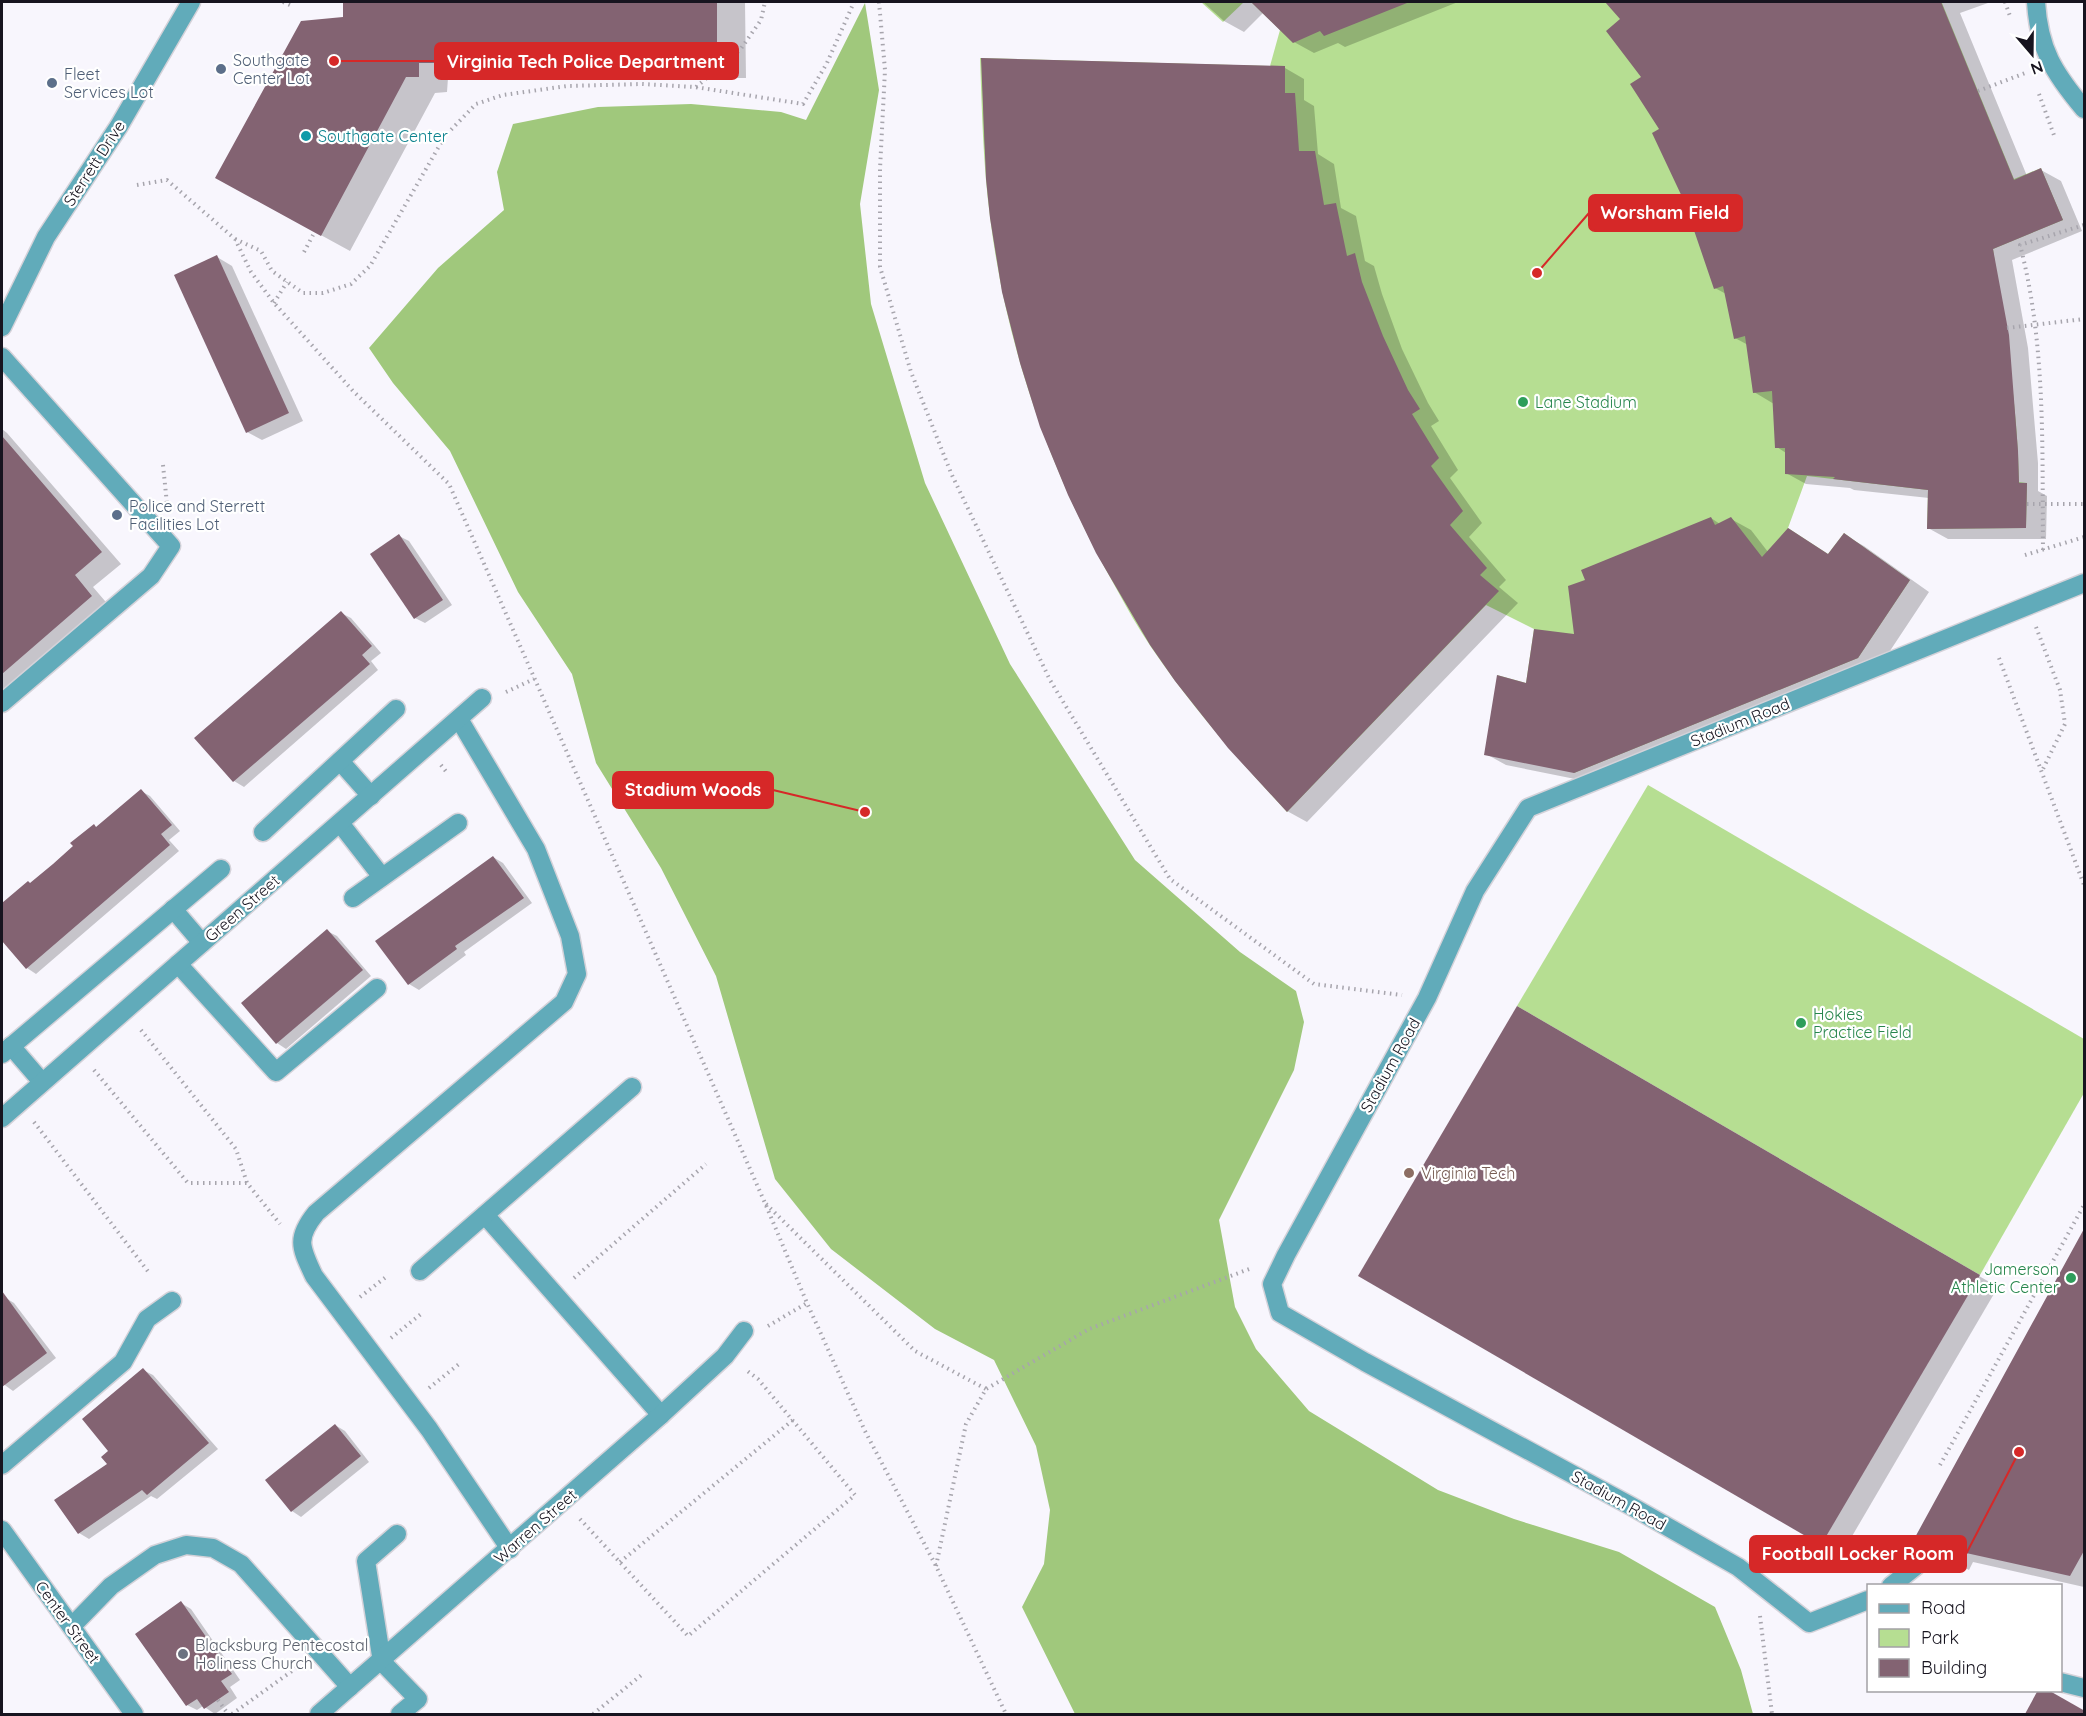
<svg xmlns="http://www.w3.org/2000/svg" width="2086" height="1716" viewBox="0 0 2086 1716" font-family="Quicksand,sans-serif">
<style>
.green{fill:#b6de92}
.forest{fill:#a0c87c}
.shadow{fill:#0003}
.building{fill:#836372}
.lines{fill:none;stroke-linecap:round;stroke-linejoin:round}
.lane-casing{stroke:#d4d2d9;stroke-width:21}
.street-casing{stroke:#d4d2d9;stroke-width:21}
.path{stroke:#a7a5ad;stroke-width:4;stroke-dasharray:1.5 4.5;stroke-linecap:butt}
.lane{stroke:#61abba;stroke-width:18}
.street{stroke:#61abba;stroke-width:18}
.service-dot{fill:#5c6f8a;stroke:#fff;stroke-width:2}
.culture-dot{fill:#0f9aa8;stroke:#fff;stroke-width:2}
.leisure-dot{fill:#2e9e5b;stroke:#fff;stroke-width:2}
.education-dot{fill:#8d6e63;stroke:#fff;stroke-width:2}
.worship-dot{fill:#6b7280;stroke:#fff;stroke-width:2}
.labels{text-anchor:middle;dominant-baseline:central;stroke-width:4.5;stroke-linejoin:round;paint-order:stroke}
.service-label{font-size:16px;fill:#4e5e75;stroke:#fff;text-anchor:start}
.culture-label{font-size:16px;fill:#0d838f;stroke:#fff;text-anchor:start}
.street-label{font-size:16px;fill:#17141f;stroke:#fff}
.leisure-label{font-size:16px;fill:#27864d;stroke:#fff;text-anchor:start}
.education-label{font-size:16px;fill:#785e54;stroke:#fff;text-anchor:start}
.worship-label{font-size:16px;fill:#5b616d;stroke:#fff;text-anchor:start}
.leader{fill:none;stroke:#d62828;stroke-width:2}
.callout-dot{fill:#d62828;stroke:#fff;stroke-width:2}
.callout{fill:#d62828;stroke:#d62828;stroke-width:2}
.callout-label{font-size:18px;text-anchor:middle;font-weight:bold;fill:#fff}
</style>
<rect width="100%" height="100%" fill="#f8f6fd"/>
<!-- green -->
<g class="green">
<polygon points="1201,2 1244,2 1223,22"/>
<path d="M1251 2H1943L1942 3 2014 179 2041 168 2063 220 1993 249C2004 327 2018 404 2019 482L2027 483 2026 528 1927 529 1928 490 1807 476 1788 528 1828 554 1844 533 1910 580 1858 658 1574 773 1497 675 1526 683 1534 629 1486 605 1287 812C1238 759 1191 706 1151 647 1138 628 1127 608 1116 588 1051 474 1006 348 990 217 983 164 982 111 980 58L1270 66 1280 30Z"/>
<polygon points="1648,785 2084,1039 2084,1093 1980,1275 1517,1006"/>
</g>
<!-- forest -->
<polygon class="forest" points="865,3 879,90 860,204 871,304 925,483 1010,664 1135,860 1240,952 1296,991 1304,1022 1294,1070 1219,1220 1235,1307 1256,1349 1309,1411 1438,1490 1514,1519 1619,1552 1715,1607 1741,1670 1753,1714 1075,1714 1022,1607 1044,1564 1050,1510 1036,1446 994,1360 935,1329 831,1249 775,1179 716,976 661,868 596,763 572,674 518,592 450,451 393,383 369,348 438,268 504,210 497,172 513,124 598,107 691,104 781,112 806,120"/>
<!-- shadow -->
<g class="shadow">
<polygon points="344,2 745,2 746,78 448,78 447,92 435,93 350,251 246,194 344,19"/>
<polygon points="1203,2 1458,2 1345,47 1338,43 1314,53 1294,42 1264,12 1244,32 1224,21"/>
<polygon points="1607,2 1987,2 1988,3 1960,13 2027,176 2041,170 2061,181 2082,231 2012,260 2028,348 2038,463 2038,491 2047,496 2046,539 1948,539 1928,528 1929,498 1854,490 1850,488 1806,484 1786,473 1786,453 1777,447 1774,404 1754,392 1748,345 1735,338 1726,294 1715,288 1622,19"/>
<polygon points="982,60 1285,68 1304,79 1304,100 1314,106 1318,154 1334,164 1341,208 1356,216 1365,261 1374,266 1382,294 1402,349 1428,403 1439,421 1431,426 1458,470 1450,478 1482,523 1469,537 1506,580 1499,587 1518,603 1307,822 1287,811 991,218 984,139"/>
<polygon points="217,257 232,266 303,421 262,440 247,432"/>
<polygon points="2,429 7,433 121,564 93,587 111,608 2,702"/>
<polygon points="1711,518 1720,524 1731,519 1751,530 1768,552 1829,555 1844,535 1864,546 1929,592 1878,669 1595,783 1506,765 1486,754 1527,685 1575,636 1587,581"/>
<polygon points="399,536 409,541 452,605 425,623 415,618"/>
<polygon points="341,613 351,618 381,653 371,661 378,670 244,787 234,781 196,738"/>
<polygon points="141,791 150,796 180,831 169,840 179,851 36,974 27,968 2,939 2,911 75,847 94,826 97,828"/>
<polygon points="493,857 503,863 532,903 464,952 466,955 419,990 409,984 377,941"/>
<polygon points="327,931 337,936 371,976 286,1049 277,1043"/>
<polygon points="1517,1008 1998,1287 1841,1555 1360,1276"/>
<polygon points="2084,1231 2084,1587 1973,1562 1969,1570 1940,1554"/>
<polygon points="4,1297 14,1303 56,1358 13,1391 2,1383 2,1299"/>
<polygon points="143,1370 153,1375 218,1449 157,1499 151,1496 89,1539 79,1533 56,1500 109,1464 110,1451"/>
<polygon points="335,1425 345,1431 369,1462 301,1517 292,1511"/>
<polygon points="181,1603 191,1609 240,1680 230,1687 237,1698 215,1714 203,1706 197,1710 187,1705"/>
<polygon points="2040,1690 2084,1712 2084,1714 2027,1714"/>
</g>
<!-- building -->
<g class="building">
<polygon points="343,2 717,2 717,62 419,63 419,77 406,77 321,236 215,178 301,21 343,17"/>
<polygon points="1251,2 1407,2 1407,3 1324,36 1320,31 1293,43"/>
<polygon points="1605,2 1941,2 2014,180 2041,168 2063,220 1993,249 2009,335 2018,451 2019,483 2027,483 2026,528 1927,529 1928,490 1833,479 1835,477 1785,474 1785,448 1775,448 1772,391 1753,393 1745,336 1734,339 1723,286 1714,289 1684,201 1652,133 1659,129 1630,84 1641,77 1606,31 1620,19"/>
<polygon points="981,58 1285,66 1285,93 1295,93 1299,151 1315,151 1324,205 1336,203 1347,256 1355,253 1362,282 1383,336 1408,390 1420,409 1412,414 1439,458 1431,466 1463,511 1450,525 1487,568 1480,575 1499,591 1287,812 1228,748 1175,681 1150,645 1096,553 1068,495 1040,427 1020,363 1002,292 990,218 986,179"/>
<polygon points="217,255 289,413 246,433 174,275"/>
<polygon points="2,436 102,552 75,575 92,596 2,674"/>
<polygon points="1711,517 1715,525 1731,517 1762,557 1788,528 1828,554 1844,533 1910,580 1858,658 1574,773 1484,755 1497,675 1526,683 1534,629 1574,634 1568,586 1585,580 1581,570"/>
<polygon points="399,534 443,600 414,619 370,554"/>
<polygon points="341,611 372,646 362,655 370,664 233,782 194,738"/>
<polygon points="141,789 172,825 161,834 170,845 26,969 2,941 2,903 28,881 30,883 53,864 73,846 70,843 94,824 96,827"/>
<polygon points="493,856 524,898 455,946 457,949 408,985 375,941"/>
<polygon points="327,929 363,970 276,1044 241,1003"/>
<polygon points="1517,1006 1980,1275 1821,1545 1358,1276"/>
<polygon points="2085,1227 2085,1549 2070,1576 1948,1549 1944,1557 1913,1541"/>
<polygon points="2,1291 47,1353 2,1387"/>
<polygon points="143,1368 209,1443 147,1495 142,1490 78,1534 54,1500 107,1464 101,1457 108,1451 82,1419"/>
<polygon points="335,1424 361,1456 291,1512 265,1480"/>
<polygon points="181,1601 232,1674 221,1681 229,1692 204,1709 197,1699 186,1706 135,1634"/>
<polygon points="2038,1690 2048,1690 2085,1711 2085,1714 2025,1714"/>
</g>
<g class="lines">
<!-- lane casing -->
<g class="lane-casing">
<g id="lane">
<path d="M2036 2C2039 50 2054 73 2084 109"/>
<polyline points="2,357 171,546 151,576 2,703"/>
<path d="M459 719 536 849 570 936 577 974 564 1002 316 1213C295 1239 301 1248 314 1276L429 1429 510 1549"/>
<polyline points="340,761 371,796"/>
<polyline points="340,823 382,877"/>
<polyline points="263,832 396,709"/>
<polyline points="353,898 458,823"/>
<polyline points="173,909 202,943"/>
<polyline points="178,964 276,1072 377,988"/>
<polyline points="11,1046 42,1082"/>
<polyline points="2,1054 221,869"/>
<polyline points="485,1215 661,1415"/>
<polyline points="420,1271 632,1087"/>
<polyline points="2,1465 123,1362 147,1319 172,1301"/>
<polyline points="397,1534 366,1561 382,1662 418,1699 400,1714"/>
<polyline points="1891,1586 1916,1566"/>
<polyline points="1868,1600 1809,1623 1738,1567 1631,1506 1365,1362 1280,1313 1272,1284 1286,1255 1427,998 1475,891 1528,808 2084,583"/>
<polyline points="72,1626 111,1586 155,1555 186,1545 213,1548 241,1564 350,1687"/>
<polyline points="2060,1682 2084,1688"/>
</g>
</g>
<!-- street casing -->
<g class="street-casing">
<g id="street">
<polyline points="2,327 46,237 119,126 191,2"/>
<polyline points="2,1118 482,698"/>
<polyline points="2,1530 134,1714"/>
<polyline points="319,1714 661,1415 725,1356 744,1331"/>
</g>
</g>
<!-- path -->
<g class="path">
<polyline points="283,2 292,6"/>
<polyline points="879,2 885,70 880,169 880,267 911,372 951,473 1050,680 1170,879 1314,984 1402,995"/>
<polyline points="2005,2 2010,16"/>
<polyline points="696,87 740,50 761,20 765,2"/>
<polyline points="1978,91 2028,72"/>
<polyline points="2039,94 2055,138"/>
<polyline points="137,185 167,180 235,239 251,272 274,303 353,391 449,484 765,1203 807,1303 865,1431 936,1566 1006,1714"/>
<polyline points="235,239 261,251 272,271 303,293 323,293 351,284 370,266 445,136 476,104 503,95 567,86 642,84 695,87 803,104 827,63 854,2"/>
<polyline points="304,252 313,235"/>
<polyline points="274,303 287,282"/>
<polyline points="2007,328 2084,319"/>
<polyline points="163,465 167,504"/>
<polyline points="2027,504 2084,504"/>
<path d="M2043 550C2042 449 2046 344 2020 245L2084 225"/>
<polyline points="2025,555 2084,537"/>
<polyline points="2036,627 2060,690 2065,724 2042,771"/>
<polyline points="1999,658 2084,885"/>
<polyline points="506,692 534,679"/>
<polyline points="441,765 448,774"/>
<polyline points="141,1030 236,1149 247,1183 280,1224"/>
<polyline points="94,1070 188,1183 247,1183"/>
<polyline points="34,1122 150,1274"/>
<polyline points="766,1204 915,1351 986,1389"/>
<polyline points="574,1278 706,1164"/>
<polyline points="360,1297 386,1277"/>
<polyline points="768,1326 807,1303"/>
<polyline points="391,1338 421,1314"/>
<polyline points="429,1388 459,1364"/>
<polyline points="1940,1465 2084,1205"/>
<polyline points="580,1519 688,1636 855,1495 758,1379 746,1370"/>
<polyline points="620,1562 793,1420"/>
<polyline points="936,1566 966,1424 986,1389 1089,1329 1252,1268"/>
<polyline points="1760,1616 1772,1714"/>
<polyline points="218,1700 228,1714"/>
<polyline points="232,1714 299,1666"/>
<polyline points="593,1714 644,1673"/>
</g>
<!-- lane -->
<use href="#lane" class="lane"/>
<!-- street -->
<use href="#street" class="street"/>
</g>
<!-- markers -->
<g class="service-dot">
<circle cx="221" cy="69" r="6"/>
<circle cx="52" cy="83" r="6"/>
<circle cx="117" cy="515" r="6"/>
</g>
<circle class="culture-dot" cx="306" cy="136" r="6"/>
<g class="leisure-dot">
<circle cx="1523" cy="402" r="6"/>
<circle cx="1801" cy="1023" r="6"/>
<circle cx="2071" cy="1278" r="6"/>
</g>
<circle class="education-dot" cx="1409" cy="1173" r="6"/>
<circle class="worship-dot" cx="183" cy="1654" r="6"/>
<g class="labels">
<!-- service labels -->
<g class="service-label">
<text x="233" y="60">Southgate<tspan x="233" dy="18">Center Lot</tspan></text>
<text x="64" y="74">Fleet<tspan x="64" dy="18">Services Lot</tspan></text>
<text x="129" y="506">Police and Sterrett<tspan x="129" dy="18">Facilities Lot</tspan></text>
</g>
<!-- culture labels -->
<g class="culture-label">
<text x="318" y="136">Southgate Center</text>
</g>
<!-- street labels -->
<g class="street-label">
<text transform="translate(94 163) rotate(-57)">Sterrett Drive</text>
<text transform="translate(1740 722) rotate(-22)">Stadium Road</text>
<text transform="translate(242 908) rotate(-41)">Green Street</text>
<text transform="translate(1390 1065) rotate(-61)">Stadium Road</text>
<text transform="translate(1619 1500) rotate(29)">Stadium Road</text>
<text transform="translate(535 1526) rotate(-41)">Warren Street</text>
<text transform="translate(68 1622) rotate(54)">Center Street</text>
</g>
<!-- leisure labels -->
<g class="leisure-label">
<text x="1535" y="402">Lane Stadium</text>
<text x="1813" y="1014">Hokies<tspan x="1813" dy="18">Practice Field</tspan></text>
<text x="2059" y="1269" text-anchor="end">Jamerson<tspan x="2059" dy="18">Athletic Center</tspan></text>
</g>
<!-- education labels -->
<g class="education-label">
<text x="1421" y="1173">Virginia Tech</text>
</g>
<!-- worship labels -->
<g class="worship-label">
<text x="195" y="1645">Blacksburg Pentecostal<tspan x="195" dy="18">Holiness Church</tspan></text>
</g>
</g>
<!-- callouts -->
<path class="leader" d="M334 61L435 61M1537 273L1589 213M865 812L773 790M2019 1452L1966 1554"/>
<g class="callout-dot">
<circle cx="334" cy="61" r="6"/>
<circle cx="1537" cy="273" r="6"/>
<circle cx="865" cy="812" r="6"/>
<circle cx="2019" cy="1452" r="6"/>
</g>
<g class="callout">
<rect x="435" y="43" width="303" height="36" rx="6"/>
<rect x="1589" y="195" width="153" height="36" rx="6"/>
<rect x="613" y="772" width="160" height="36" rx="6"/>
<rect x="1750" y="1536" width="216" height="36" rx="6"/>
</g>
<g class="callout-label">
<text x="586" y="68">Virginia Tech Police Department</text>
<text x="1665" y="219">Worsham Field</text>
<text x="693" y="796">Stadium Woods</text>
<text x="1858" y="1560">Football Locker Room</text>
</g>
<!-- border -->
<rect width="2086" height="1716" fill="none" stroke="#17141f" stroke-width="6"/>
<!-- legend -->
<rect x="1867" y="1584" width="195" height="108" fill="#ffffff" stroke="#a2a1a5" stroke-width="1.5"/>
<rect x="1879" y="1604" width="30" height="9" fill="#61abba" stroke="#a2a1a5" stroke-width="1.5"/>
<text x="1921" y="1614" font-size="18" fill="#17141f">Road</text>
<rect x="1879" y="1629" width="30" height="18" fill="#b6de92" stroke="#a2a1a5" stroke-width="1.5"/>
<text x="1921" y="1644" font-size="18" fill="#17141f">Park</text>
<rect x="1879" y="1659" width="30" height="18" fill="#836372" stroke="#a2a1a5" stroke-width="1.5"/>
<text x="1921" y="1674" font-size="18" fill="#17141f">Building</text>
<!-- north arrow -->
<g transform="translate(2032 54) rotate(160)" stroke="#ffffff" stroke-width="4.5" paint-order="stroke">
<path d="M0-4.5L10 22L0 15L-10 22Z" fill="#17141f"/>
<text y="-9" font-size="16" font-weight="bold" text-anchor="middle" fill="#17141f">N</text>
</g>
</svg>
